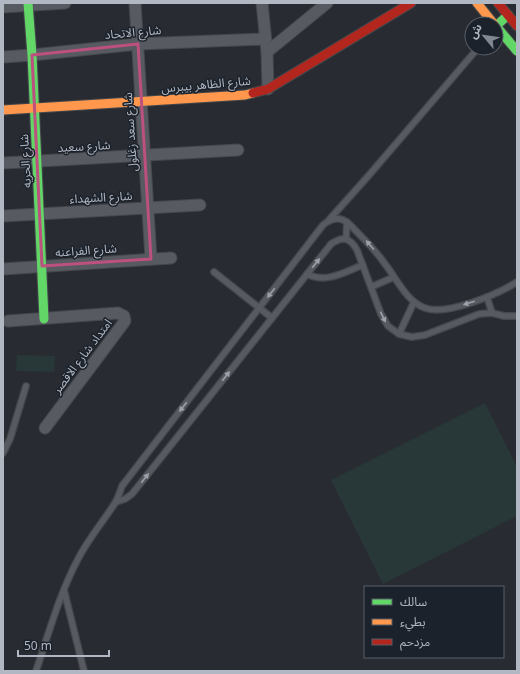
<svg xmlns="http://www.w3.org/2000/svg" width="520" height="674" viewBox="0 0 520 674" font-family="'Noto Sans','Noto Sans Arabic',sans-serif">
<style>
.garden{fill:#283738}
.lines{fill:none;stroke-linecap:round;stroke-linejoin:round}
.lane-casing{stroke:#44474b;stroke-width:8}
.street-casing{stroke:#44474b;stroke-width:13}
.fast-casing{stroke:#44474b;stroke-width:11}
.slow-casing{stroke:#44474b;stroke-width:11}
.jam-casing{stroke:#44474b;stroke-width:11}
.lane{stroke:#575a61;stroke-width:5.5}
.street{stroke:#575a61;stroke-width:11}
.fast{stroke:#63d668;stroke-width:9}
.slow{stroke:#ff974d;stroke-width:9}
.jam{stroke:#b3261e;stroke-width:9}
.oneway{fill:#9ba0aa}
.marked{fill:none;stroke:#bc507f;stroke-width:3;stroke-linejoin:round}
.labels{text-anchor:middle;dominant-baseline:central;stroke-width:3;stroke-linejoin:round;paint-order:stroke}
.street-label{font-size:12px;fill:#b2b8c3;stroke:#1c222b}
</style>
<rect width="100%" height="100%" fill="#282c32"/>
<!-- garden -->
<g class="garden">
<polygon points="17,355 55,356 54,372 16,371"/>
<polygon points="485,403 517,467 517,516 383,584 331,480"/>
</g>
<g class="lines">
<!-- lane casing -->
<g class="lane-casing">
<g id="lane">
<polyline points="328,221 370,174 478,48"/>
<polyline points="346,239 347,222"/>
<polyline points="214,272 272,318"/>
<path d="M307 274C326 284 344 272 363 265"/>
<polyline points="371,287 394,277"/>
<polyline points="487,297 492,313"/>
<polyline points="399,334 414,302"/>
<polyline points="3,453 10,439 26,386"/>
<path d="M116 502 125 499 132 494 331 244C342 236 350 237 357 250L381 314 388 326 399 334 412 337 425 335 479 314 492 313 504 316H517"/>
<polyline points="64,590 84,671"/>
<path d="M36 671C49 633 59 595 78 559 88 539 103 522 115 503 118 498 120 492 122 486L323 225C328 221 333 218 340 219 347 220 352 227 357 232 367 242 377 252 385 264 397 279 406 301 425 308 447 316 498 294 517 282"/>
</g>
</g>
<!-- street casing -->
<g class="street-casing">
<g id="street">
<polyline points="135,3 151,259"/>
<polyline points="262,3 267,52 268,89"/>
<polyline points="3,7 65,3"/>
<polyline points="267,52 327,3"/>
<polyline points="3,57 32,55 138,44 265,39"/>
<polyline points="3,163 238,150"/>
<polyline points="3,216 200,205"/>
<polyline points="3,269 171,258"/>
<polyline points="8,321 118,313 124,316 125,321 45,428"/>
</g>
</g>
<!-- fast casing -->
<g class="fast-casing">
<g id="fast">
<polyline points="28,3 32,55 44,319"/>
<polyline points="508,15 496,26 517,51"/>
</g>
</g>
<!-- slow casing -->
<g class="slow-casing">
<g id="slow">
<polyline points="477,3 494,24"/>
<polyline points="3,110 245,95 253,93"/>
</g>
</g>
<!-- jam casing -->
<g class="jam-casing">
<g id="jam">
<polyline points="498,3 517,26"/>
<polyline points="253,93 268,89 411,3"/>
</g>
</g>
<!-- lane -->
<use href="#lane" class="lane"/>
<!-- street -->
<use href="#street" class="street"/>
<!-- fast -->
<use href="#fast" class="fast"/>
<!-- slow -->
<use href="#slow" class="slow"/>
<!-- jam -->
<use href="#jam" class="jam"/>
</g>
<!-- one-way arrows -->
<defs><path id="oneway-solid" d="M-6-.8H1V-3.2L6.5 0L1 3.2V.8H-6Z"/></defs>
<g class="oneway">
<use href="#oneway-solid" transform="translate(370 245) rotate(-131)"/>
<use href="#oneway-solid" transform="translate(316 263) rotate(-52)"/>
<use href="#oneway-solid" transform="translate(271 293) rotate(128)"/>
<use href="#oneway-solid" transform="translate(469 303) rotate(162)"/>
<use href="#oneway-solid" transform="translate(383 317) rotate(64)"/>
<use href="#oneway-solid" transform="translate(226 376) rotate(-52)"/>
<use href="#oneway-solid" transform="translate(183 407) rotate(128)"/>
<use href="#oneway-solid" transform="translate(145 478) rotate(-52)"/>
</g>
<!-- marked area -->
<path class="marked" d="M138 44 151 259 42 266 32 55Z"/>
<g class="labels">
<!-- street labels -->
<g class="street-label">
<text transform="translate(133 32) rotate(-5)">شارع الاتحاد</text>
<text transform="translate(206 84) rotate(-5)">شارع الظاهر بيبرس</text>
<text transform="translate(130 132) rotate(-94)">شارع سعد زغلول</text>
<text transform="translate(84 146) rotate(-3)">شارع سعيد</text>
<text transform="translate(25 161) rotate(-93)">شارع الحريه</text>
<text transform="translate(101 197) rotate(-3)">شارع الشهداء</text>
<text transform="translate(86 250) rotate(-4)">شارع الفراعنه</text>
<text transform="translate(82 356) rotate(-53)">امتداد شارع الاقصر</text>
</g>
</g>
<!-- border -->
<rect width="520" height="674" fill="none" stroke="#b2b8c3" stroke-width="8"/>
<!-- legend -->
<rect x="364" y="586" width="140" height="72" fill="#1c222b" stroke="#585e68"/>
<rect x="372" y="599" width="20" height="6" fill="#63d668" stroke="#585e68"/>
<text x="400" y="606" font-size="12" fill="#b2b8c3">سالك</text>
<rect x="372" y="619" width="20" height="6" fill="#ff974d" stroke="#585e68"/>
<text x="400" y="626" font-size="12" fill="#b2b8c3">بطيء</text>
<rect x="372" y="639" width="20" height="6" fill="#b3261e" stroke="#585e68"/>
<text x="400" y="646" font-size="12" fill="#b2b8c3">مزدحم</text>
<!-- north arrow -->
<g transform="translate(484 36) rotate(299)"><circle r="19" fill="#1c222b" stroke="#585e68"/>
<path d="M0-3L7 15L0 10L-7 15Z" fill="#828790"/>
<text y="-6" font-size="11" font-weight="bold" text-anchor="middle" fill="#b2b8c3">ش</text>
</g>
<!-- scale -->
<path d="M18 650v6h91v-6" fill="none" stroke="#b2b8c3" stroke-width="2"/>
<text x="24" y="650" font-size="12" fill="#b2b8c3" stroke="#1c222b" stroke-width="3" paint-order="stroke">50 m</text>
</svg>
